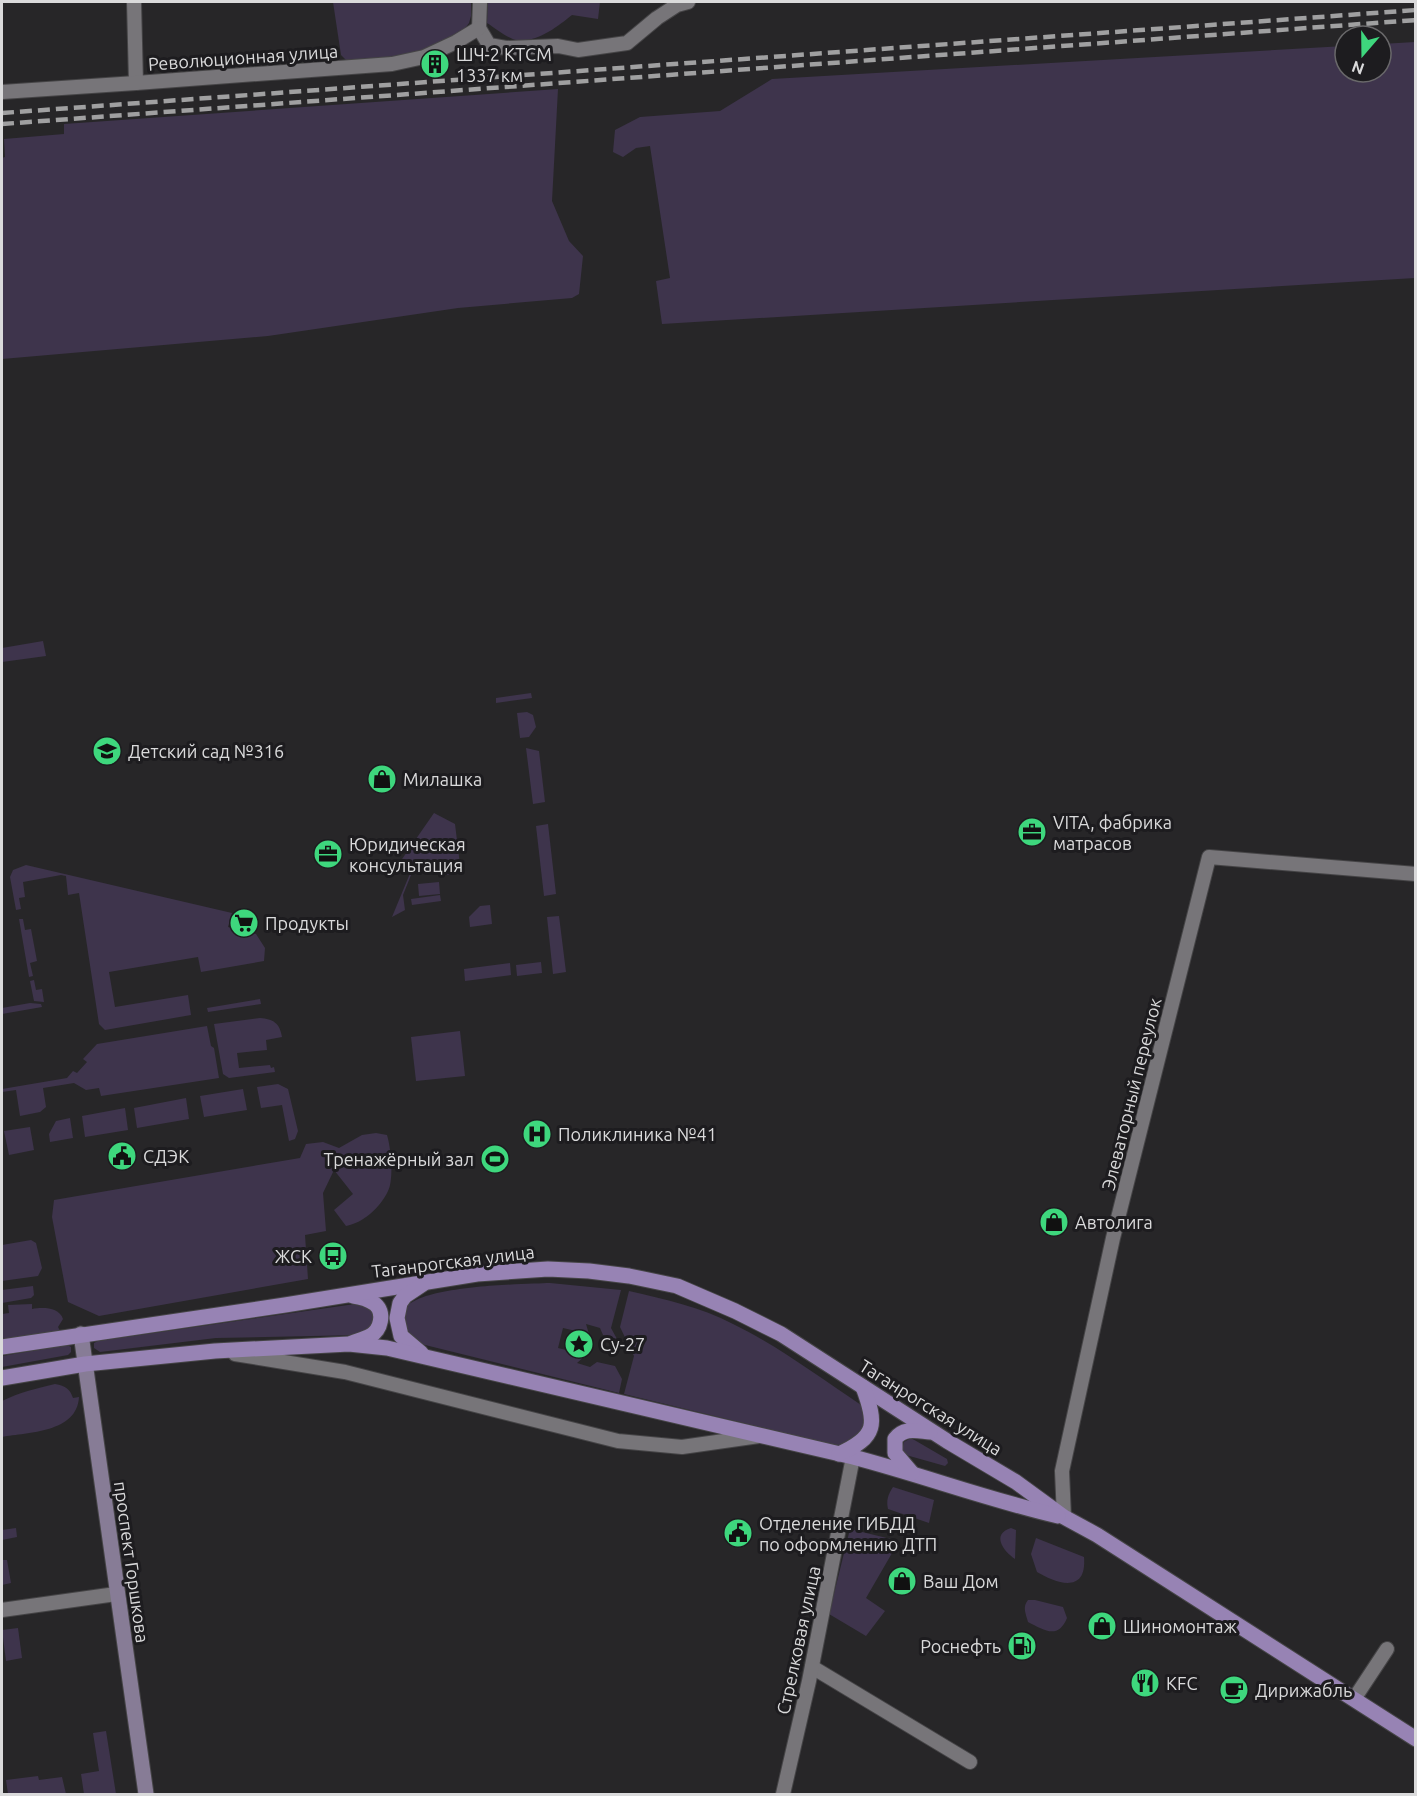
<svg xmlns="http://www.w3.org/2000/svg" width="1417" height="1796" viewBox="0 0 1417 1796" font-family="Ubuntu,sans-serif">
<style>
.green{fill:#3e344c}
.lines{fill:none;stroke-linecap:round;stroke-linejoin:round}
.street-casing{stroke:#454446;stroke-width:16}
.secondary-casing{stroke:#454446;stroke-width:17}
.primary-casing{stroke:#454446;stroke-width:17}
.street{stroke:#777579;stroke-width:14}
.secondary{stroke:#877c96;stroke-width:15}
.primary{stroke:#9783b4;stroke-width:15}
.rail{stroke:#a0a0a1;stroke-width:4.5;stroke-dasharray:12 6;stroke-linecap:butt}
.labels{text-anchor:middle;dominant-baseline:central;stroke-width:6;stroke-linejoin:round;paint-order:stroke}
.poi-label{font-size:18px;fill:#dadadb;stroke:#1d1c1f;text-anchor:start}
.street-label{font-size:18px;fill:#dadadb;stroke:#1d1c1f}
</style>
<rect width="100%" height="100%" fill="#272628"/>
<!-- green -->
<g class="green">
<polygon points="333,2 471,2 471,16 469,23 462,32 424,57 349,63 341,55"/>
<path d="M488 2H600L598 19 572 15C557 27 537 43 516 40 507 38 495 28 487 23Z"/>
<polygon points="1415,42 1415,278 662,324 656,281 670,278 650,146 636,148 623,157 613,152 615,130 640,117 720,111 772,79 1345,46 1345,72 1381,72 1381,44"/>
<polygon points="558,89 552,201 569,241 583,256 579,294 572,298 458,308 268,336 2,359 2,158 5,157 4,139 64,134 64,124"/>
<polygon points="43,641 46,656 2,662 2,648"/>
<polygon points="531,693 532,698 496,703 496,698"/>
<polygon points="527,712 533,715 536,727 529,737 520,738 517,713"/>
<polygon points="526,748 539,751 545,802 533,804"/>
<polygon points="434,813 455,824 461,873 447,875 441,870 438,874 415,859 425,867 424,869 419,867 413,870 403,895 405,910 392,917 411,871 400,862"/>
<polygon points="548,824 556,894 544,896 536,826"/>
<polygon points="26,865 232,913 228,927 256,934 265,948 264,961 201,972 198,957 109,972 115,1007 188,995 191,1015 105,1030 99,1024 79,893 68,895 66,876 61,875 23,882 25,897 19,898 21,909 16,910 10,877 13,870"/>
<polygon points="439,882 440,894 419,896 418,884"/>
<polygon points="440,895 441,901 412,905 411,899"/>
<polygon points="490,905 492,924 470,927 469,917 480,906"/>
<polygon points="559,916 566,972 553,974 547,917"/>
<polygon points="19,919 23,919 25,930 31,929 37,961 30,963 33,976 29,977"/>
<polygon points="541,962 542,973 517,976 516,965"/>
<polygon points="510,963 511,975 465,981 464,969"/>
<polygon points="34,980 36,990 42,989 44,1002 34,1001 30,981"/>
<polygon points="260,999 261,1004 208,1012 207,1008"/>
<polygon points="30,1003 41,1004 42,1007 2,1014 2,1008"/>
<path d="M260 1018C273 1019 280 1023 282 1037L266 1040 267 1050 237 1053 239 1068 270 1065 271 1068 274 1067 275 1072 229 1078 223 1074 214 1024Z"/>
<polygon points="207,1026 211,1046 214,1048 219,1078 101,1096 99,1088 86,1090 74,1083 43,1088 46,1107 40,1112 20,1116 16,1090 2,1092 2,1089 67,1078 73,1071 77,1073 87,1062 83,1059 97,1044"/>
<polygon points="460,1031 465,1076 416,1081 411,1037"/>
<polygon points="278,1084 288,1089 298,1131 295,1139 289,1141 282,1105 261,1108 257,1087"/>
<polygon points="243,1089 247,1110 204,1117 200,1096"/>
<polygon points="186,1098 189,1119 137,1128 134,1108"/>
<polygon points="125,1108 128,1130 85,1137 82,1116"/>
<polygon points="70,1118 73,1138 50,1142 49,1134 56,1121"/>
<polygon points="30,1127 34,1150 9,1155 4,1131"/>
<path d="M376 1133 387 1135C391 1148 394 1179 388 1191 380 1208 363 1223 346 1226L334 1210 353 1194 334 1170 323 1193 326 1231 305 1235 308 1279 99 1316 68 1302 52 1217 54 1200 300 1158 306 1144 323 1142 339 1148 362 1135Z"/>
<polygon points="31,1240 36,1243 42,1268 38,1276 2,1281 2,1245"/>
<path d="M550 1283 621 1290 611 1328 617 1339 603 1335 600 1328 586 1324 589 1334 563 1328 558 1348 586 1355 577 1363 590 1367 597 1362 615 1366 622 1379 619 1393 413 1342 405 1334C405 1327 402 1317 404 1311 413 1285 525 1284 550 1283Z"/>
<polygon points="33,1286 34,1295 31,1298 2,1303 2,1290"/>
<path d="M629 1291C664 1299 701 1307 733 1324 778 1346 819 1377 861 1405 870 1426 863 1430 849 1446L834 1445 624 1394 634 1356 620 1327Z"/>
<polygon points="362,1303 374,1309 375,1327 359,1335 216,1338 100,1352 94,1348 94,1343 98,1341"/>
<path d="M32 1304V1309C43 1307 59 1307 63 1319L58 1327 60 1331 54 1335 10 1342 2 1337V1314L9 1313 8 1305Z"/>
<polygon points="67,1345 71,1347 71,1352 68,1355 2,1367 2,1356"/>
<path d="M55 1384C66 1386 70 1389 73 1398L79 1397C77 1433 28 1432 2 1437V1401C20 1392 35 1389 55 1384Z"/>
<polygon points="911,1438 947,1459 948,1463 945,1466 906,1455 902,1450 904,1442"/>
<path d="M893 1487 934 1500 929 1523 888 1509C886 1500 888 1495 893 1487Z"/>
<polygon points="16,1528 17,1537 2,1540 2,1530"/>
<path d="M1011 1528 1016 1530 1015 1559C1003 1551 991 1534 1011 1528Z"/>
<polygon points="850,1529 899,1541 866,1598 885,1611 866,1636 829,1614"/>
<path d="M1036 1538 1084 1557C1087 1594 1057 1584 1037 1572L1031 1554Z"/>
<polygon points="2,1555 2,1560 7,1560 11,1583 2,1585"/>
<path d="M1028 1600H1035L1063 1607 1067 1618C1058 1640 1044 1630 1028 1622 1026 1614 1022 1607 1028 1600Z"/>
<polygon points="18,1628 22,1658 6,1661 2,1630"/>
<polygon points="106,1731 116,1794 84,1794 81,1774 99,1771 93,1733"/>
<polygon points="38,1776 39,1780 62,1777 66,1794 8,1794 6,1780"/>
</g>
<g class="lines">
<!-- street casing -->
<g class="street-casing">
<g id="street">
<polyline points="134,2 136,83"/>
<polyline points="479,28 489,45 506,48 558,46 578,50 627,43 657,18 677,5 688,2"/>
<polyline points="479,28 480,2"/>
<polyline points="2,92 136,83 392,64 424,57 456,42 479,28"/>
<polyline points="235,1354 345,1372 618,1441 682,1447 759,1436"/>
<polyline points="1064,1517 1062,1471 1113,1238 1209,857 1416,874"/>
<polyline points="2,1610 116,1594"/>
<polyline points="812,1667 970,1762"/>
<polyline points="1354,1699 1387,1649"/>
<polyline points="783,1794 809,1681 853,1457"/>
</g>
</g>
<!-- secondary casing -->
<g class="secondary-casing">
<polyline id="secondary" points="81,1334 146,1794"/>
</g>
<!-- primary casing -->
<g class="primary-casing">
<g id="primary">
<path d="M352 1343C357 1341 364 1339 370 1336 381 1330 385 1313 375 1304 368 1299 361 1297 353 1296"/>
<polyline points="2,1347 285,1305 477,1274 548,1269 589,1271 629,1276 677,1286 735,1311 781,1334 947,1441 1016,1482 1064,1517 1097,1535 1416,1739"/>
<polyline points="421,1353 401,1336 397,1318 400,1303 405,1296 423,1284"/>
<path d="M2 1378 85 1364 215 1351 349 1344 387 1348 853 1457C922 1475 989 1500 1058 1516"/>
<path d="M839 1454C877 1437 877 1424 863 1387"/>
<path d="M912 1473 895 1453V1439C904 1427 917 1431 930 1432"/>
</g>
</g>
<!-- street -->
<use href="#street" class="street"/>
<!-- secondary -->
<use href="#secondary" class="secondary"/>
<!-- primary -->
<use href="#primary" class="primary"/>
<!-- rail -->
<g class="rail">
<polyline points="2,113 1416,10"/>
<polyline points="2,124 1416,20"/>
</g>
</g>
<!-- icons -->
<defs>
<g id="building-disc" transform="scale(1.5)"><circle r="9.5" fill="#3ed77d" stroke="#1d1c1f"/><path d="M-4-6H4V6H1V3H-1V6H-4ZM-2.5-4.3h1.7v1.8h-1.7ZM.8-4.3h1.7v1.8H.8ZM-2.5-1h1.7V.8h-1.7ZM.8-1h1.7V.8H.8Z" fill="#111"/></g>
<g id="school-disc" transform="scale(1.5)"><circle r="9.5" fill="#3ed77d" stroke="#1d1c1f"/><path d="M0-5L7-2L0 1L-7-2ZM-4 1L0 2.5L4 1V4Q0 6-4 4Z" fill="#111"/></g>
<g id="shop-disc" transform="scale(1.5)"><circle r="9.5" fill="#3ed77d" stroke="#1d1c1f"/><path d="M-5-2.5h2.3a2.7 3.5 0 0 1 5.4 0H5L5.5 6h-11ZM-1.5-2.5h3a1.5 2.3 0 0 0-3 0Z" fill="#111"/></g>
<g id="office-disc" transform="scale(1.5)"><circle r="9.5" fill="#3ed77d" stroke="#1d1c1f"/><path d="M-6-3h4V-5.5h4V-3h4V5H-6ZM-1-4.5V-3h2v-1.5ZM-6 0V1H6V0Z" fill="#111"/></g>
<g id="supermarket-disc" transform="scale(1.5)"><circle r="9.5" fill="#3ed77d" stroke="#1d1c1f"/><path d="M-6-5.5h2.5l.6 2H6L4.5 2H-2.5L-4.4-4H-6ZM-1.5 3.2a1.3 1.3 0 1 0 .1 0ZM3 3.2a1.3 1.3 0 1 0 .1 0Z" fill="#111"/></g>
<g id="hospital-disc" transform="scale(1.5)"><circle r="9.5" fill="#3ed77d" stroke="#1d1c1f"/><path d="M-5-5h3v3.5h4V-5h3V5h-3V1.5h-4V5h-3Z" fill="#111"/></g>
<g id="civic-disc" transform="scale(1.5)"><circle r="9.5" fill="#3ed77d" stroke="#1d1c1f"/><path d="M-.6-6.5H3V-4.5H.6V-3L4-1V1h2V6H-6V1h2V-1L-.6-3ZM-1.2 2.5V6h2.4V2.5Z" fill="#111"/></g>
<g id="stadium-disc" transform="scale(1.5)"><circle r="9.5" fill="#3ed77d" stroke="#1d1c1f"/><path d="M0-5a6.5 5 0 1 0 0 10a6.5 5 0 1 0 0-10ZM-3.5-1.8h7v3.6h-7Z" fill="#111"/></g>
<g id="bus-disc" transform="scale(1.5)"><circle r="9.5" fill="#3ed77d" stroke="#1d1c1f"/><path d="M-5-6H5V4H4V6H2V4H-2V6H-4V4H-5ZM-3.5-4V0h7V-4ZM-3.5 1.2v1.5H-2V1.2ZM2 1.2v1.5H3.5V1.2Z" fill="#111"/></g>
<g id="sight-disc" transform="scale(1.5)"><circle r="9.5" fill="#3ed77d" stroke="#1d1c1f"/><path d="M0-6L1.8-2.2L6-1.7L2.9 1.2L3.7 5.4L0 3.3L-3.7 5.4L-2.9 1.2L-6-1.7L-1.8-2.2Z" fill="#111"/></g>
<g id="fuel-disc" transform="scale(1.5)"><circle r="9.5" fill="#3ed77d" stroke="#1d1c1f"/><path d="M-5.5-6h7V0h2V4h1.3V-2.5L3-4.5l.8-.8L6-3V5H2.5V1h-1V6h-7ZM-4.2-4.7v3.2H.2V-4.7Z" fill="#111"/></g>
<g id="restaurant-disc" transform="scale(1.5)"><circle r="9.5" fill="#3ed77d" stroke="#1d1c1f"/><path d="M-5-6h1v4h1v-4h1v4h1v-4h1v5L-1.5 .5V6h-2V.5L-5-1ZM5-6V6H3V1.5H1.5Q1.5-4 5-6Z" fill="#111"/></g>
<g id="cafe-disc" transform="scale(1.5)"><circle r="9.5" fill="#3ed77d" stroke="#1d1c1f"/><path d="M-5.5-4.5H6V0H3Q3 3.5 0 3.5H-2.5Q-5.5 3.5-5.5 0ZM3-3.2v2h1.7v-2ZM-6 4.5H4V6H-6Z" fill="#111"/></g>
</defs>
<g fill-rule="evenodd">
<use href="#building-disc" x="435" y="64"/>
<use href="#school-disc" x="107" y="751"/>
<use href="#shop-disc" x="382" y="779"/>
<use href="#office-disc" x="1032" y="832"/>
<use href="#office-disc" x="328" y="854"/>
<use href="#supermarket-disc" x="244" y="923"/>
<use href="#hospital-disc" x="537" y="1134"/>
<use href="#civic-disc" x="122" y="1156"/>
<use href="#stadium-disc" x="495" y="1159"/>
<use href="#shop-disc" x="1054" y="1222"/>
<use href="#bus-disc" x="333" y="1256"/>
<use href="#sight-disc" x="579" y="1344"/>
<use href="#civic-disc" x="738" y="1533"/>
<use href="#shop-disc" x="902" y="1581"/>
<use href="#shop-disc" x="1102" y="1626"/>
<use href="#fuel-disc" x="1022" y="1646"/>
<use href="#restaurant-disc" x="1145" y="1683"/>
<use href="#cafe-disc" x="1234" y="1690"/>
</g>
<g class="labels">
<!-- poi labels -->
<g class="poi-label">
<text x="456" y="54">ШЧ-2 КТСМ<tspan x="456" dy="21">1337 км</tspan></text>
<text x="128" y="751">Детский сад №316</text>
<text x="403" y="779">Милашка</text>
<text x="1053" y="822">VITA, фабрика<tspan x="1053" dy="21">матрасов</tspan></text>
<text x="349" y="844">Юридическая<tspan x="349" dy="21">консультация</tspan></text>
<text x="265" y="923">Продукты</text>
<text x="558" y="1134">Поликлиника №41</text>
<text x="143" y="1156">СДЭК</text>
<text x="474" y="1159" text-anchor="end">Тренажёрный зал</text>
<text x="1075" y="1222">Автолига</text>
<text x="312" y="1256" text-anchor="end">ЖСК</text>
<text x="600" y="1344">Су-27</text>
<text x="759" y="1523">Отделение ГИБДД<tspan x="759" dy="21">по оформлению ДТП</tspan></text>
<text x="923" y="1581">Ваш Дом</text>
<text x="1123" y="1626">Шиномонтаж</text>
<text x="1001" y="1646" text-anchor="end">Роснефть</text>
<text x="1166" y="1683">KFC</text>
<text x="1255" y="1690">Дирижабль</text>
</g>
<!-- street labels -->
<g class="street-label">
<text transform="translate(243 57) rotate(-4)">Революционная улица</text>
<text transform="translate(1131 1094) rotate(-76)">Элеваторный переулок</text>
<text transform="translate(453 1261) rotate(-7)">Таганрогская улица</text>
<text transform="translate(931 1407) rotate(32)">Таганрогская улица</text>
<text transform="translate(132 1562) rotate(82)">проспект Горшкова</text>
<text transform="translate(798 1640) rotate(-78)">Стрелковая улица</text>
</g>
</g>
<!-- border -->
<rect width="1417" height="1796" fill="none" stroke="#dadadb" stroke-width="6"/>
<!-- north arrow -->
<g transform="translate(1363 54) rotate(200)"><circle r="28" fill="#1d1c1f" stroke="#69686a" stroke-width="1.5"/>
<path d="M0-4.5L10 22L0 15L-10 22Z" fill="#3ed77d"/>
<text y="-9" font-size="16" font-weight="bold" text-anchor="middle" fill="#dadadb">N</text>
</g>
</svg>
